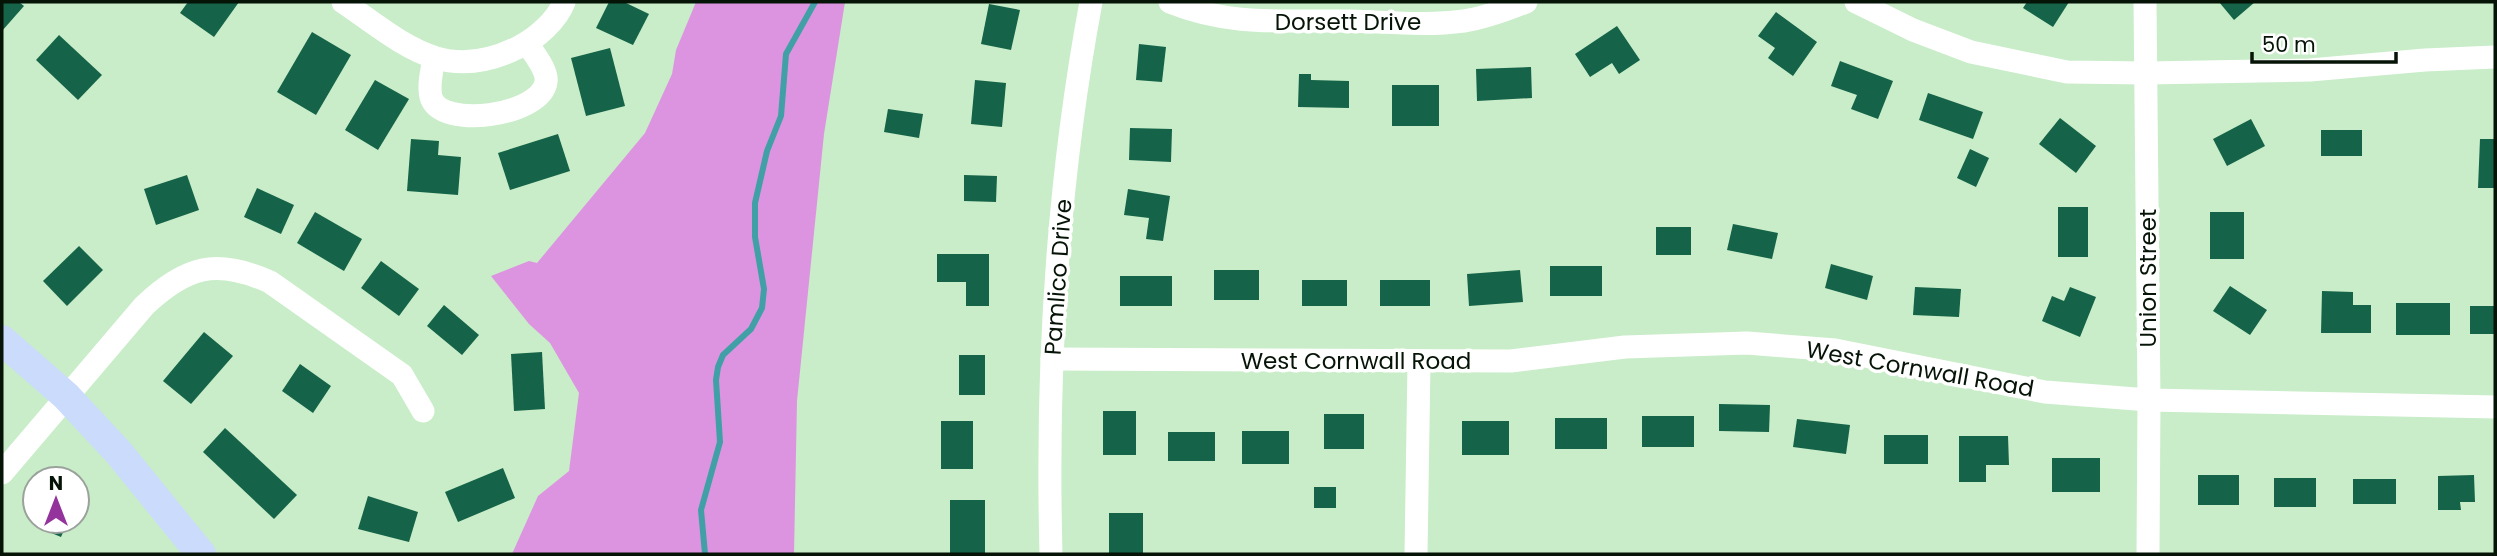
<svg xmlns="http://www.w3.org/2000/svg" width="2497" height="556" viewBox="0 0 2497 556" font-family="Poppins,sans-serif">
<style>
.green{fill:#dc94e1}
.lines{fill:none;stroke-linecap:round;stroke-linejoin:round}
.stream{stroke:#40a0a6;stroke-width:6}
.building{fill:#156348}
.minor{stroke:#fff;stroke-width:23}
.major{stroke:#cbdbfc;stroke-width:30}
.labels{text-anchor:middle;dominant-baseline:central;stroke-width:7;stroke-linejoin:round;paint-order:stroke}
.street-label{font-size:23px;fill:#061307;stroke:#fff}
</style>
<rect width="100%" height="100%" fill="#c8edc8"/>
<!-- green -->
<polygon class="green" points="696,2 845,2 824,134 797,401 794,554 512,554 538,496 569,471 579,393 550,343 529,324 491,276 529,261 537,263 645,133 672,74 676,50"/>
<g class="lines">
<!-- stream -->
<polyline class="stream" points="705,554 701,510 720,442 716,380 718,367 723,355 751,329 762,308 764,289 755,237 755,203 767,151 781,116 786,54 815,2"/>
</g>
<!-- building -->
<g class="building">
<polygon points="2,2 19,2 24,6 2,31"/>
<polygon points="188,2 239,2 214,37 180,13"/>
<polygon points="609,2 624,2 649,14 633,45 596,28"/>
<polygon points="2027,2 2069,2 2053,27 2023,8"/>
<polygon points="2219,2 2255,2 2234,20"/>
<polygon points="989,4 1020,10 1011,50 981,44"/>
<polygon points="1776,12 1817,42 1793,76 1768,58 1775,48 1758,36"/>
<polygon points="1617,26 1640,60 1619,74 1612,63 1590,77 1575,54"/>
<polygon points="312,32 351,55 316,115 277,92"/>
<polygon points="59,35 102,75 78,100 36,60"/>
<polygon points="1139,44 1166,47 1162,82 1136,80"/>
<polygon points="610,48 625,106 586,116 571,58"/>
<polygon points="1840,61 1893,81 1878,119 1851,109 1857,95 1831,86"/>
<polygon points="1531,67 1532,98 1477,101 1476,69"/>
<polygon points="1299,74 1311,74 1311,80 1349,81 1349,108 1298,107"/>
<polygon points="375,80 409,99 378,150 345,130"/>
<polygon points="975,80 1006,83 1002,127 971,124"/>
<rect x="1392" y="85" width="47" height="41"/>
<polygon points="1928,93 1983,112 1973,139 1919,120"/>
<polygon points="888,109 923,114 919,138 884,132"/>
<polygon points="2060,118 2096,146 2076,173 2039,144"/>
<polygon points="2251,119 2265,146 2227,166 2213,139"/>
<polygon points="1130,128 1172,129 1171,162 1129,160"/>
<rect x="2321" y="130" width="41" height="26"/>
<polygon points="558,134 570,171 510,190 498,153"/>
<polygon points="411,139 439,141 438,155 461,157 458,195 407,191"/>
<polygon points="2480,139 2495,139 2494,188 2478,188"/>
<polygon points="1970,149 1989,158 1976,187 1957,178"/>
<polygon points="187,175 199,210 156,225 144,189"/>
<polygon points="964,175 997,176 996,202 964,201"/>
<polygon points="257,188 294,205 281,234 244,217"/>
<polygon points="1128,189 1170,196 1163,241 1146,239 1149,218 1124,215"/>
<rect x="2058" y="207" width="30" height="50"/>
<polygon points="315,212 362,239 344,271 297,243"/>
<rect x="2210" y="212" width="34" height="47"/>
<polygon points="1733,224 1778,233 1772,259 1727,250"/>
<rect x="1656" y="227" width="35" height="28"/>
<polygon points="79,246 103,270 67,306 43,281"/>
<polygon points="937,254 989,254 989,306 966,306 966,282 937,282"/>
<polygon points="381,261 419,289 399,316 361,288"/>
<polygon points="1831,264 1873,276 1867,300 1825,288"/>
<rect x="1550" y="266" width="52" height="30"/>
<rect x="1214" y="270" width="45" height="30"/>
<polygon points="1520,270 1523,302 1469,306 1467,274"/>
<rect x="1120" y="276" width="52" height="30"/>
<rect x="1302" y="280" width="45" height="26"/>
<rect x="1380" y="280" width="50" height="26"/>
<polygon points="2230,286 2267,310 2250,335 2213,311"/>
<polygon points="1915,287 1961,289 1959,317 1913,315"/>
<polygon points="2070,287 2096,297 2080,337 2042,321 2052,296 2064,301"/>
<polygon points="2322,291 2353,292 2353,305 2371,305 2371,333 2321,333"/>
<rect x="2396" y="303" width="54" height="32"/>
<polygon points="444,305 479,335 462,355 427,326"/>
<rect x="2470" y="306" width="25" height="28"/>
<polygon points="204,332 233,356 191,404 163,381"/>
<polygon points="542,352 545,409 514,411 511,354"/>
<rect x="959" y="355" width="26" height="40"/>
<polygon points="300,364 331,386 313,413 282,391"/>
<polygon points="1719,404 1770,405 1769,432 1719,431"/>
<rect x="1103" y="411" width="33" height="44"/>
<rect x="1324" y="414" width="40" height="35"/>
<rect x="1642" y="416" width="52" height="31"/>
<rect x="1555" y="418" width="52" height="31"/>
<polygon points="1797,419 1850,425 1846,454 1793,447"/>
<rect x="941" y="421" width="32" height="48"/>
<rect x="1462" y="421" width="47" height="34"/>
<polygon points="225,428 297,495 274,519 203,452"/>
<rect x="1242" y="431" width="47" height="33"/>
<rect x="1168" y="432" width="47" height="29"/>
<rect x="1884" y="435" width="44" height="29"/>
<polygon points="1959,436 2008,436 2009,465 1986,465 1986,482 1959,482"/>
<rect x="2052" y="458" width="48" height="34"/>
<polygon points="503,468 515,498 458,522 445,492"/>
<rect x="2198" y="475" width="41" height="30"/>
<polygon points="2474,475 2475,502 2460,502 2461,510 2438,510 2438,476"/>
<rect x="2274" y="478" width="42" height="29"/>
<rect x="2353" y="479" width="43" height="25"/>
<rect x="1314" y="487" width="22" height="21"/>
<polygon points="368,496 418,512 409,542 358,529"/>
<rect x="950" y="500" width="35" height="54"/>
<rect x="1109" y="513" width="34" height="41"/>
<polygon points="39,521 68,521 61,537 37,527"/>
</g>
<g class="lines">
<!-- minor -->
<g class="minor">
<path d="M343 2C403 43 444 85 519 47 537 38 557 20 564 2"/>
<path d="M1170 2C1232 27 1285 20 1350 21 1388 22 1427 26 1464 21 1485 18 1506 10 1526 2"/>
<polyline points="1856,2 1913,30 1971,52 2067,72 2147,73 2310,70 2425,60 2495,57"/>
<polyline points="2145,2 2149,400 2148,554"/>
<path d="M434 59C432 70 428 85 431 97 440 130 541 116 546 82 548 70 533 53 527 43"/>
<polyline points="1052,359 1511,361 1625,347 1747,343 1835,350 2045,392 2149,400 2495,407"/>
<path d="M2 473 144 306C186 266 216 258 270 282L402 375 423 411"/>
<path d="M1051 554C1046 369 1057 184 1091 2"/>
<polyline points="1416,554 1419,362"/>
</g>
<!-- major -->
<polyline class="major" points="2,340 66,396 119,453 201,554"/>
</g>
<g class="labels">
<!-- street labels -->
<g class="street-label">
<text x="1348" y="22">Dorsett Drive</text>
<text transform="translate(1058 277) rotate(-86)">Pamlico Drive</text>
<text transform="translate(2148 278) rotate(-90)">Union Street</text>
<text x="1356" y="361">West Cornwall Road</text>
<text transform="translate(1920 369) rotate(10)">West Cornwall Road</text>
</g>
</g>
<!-- border -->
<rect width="2497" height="556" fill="none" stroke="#061307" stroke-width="7"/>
<!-- north arrow -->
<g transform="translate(56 500)"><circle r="33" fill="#ffffff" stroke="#9ba19c" stroke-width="2"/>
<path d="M0-5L12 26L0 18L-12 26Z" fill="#93339b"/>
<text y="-10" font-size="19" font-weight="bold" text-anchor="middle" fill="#061307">N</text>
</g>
<!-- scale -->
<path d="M2252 52v10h144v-10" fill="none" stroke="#061307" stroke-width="3.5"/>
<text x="2262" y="52" font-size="21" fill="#061307" stroke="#ffffff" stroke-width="5" paint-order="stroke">50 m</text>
</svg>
